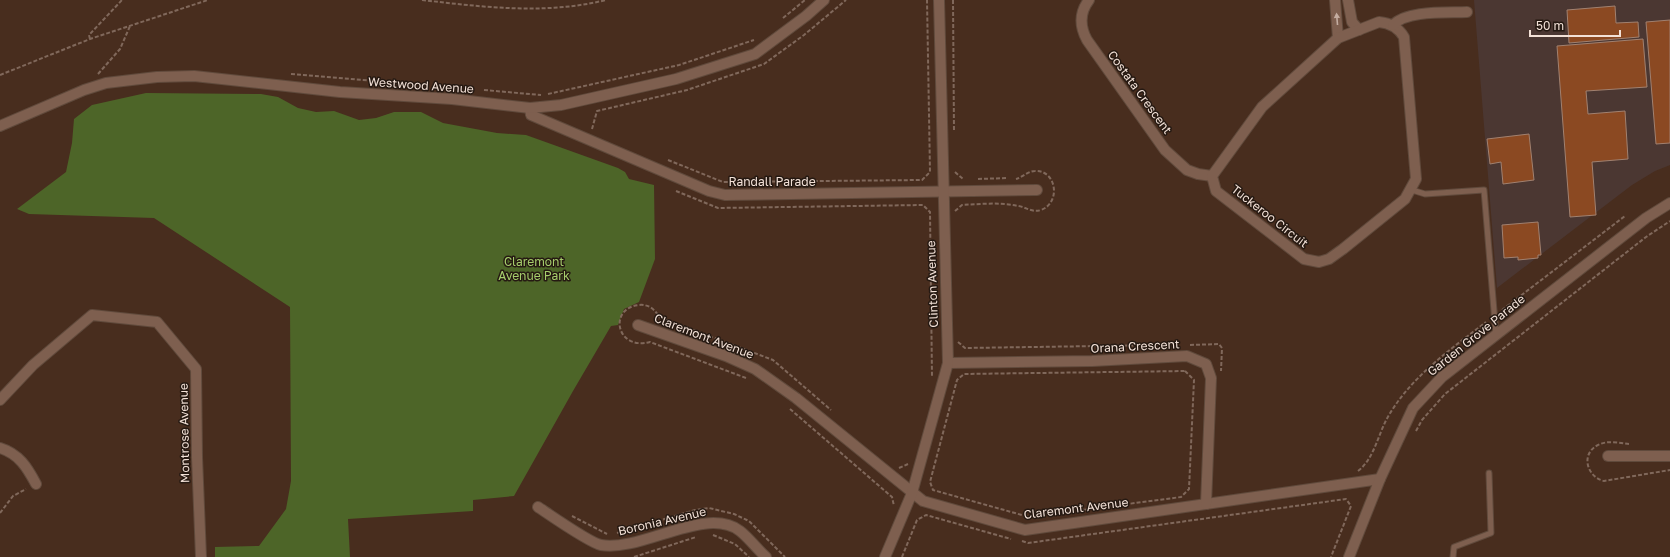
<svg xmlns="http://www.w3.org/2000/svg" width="1670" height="557" viewBox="0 0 1670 557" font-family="'Golos Text',sans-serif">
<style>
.industrial{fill:#4b3732}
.green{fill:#4d6528}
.building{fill:#8b4922;stroke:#a18170}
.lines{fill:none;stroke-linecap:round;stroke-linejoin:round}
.lane-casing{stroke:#604a3c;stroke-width:7}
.street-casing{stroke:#604a3c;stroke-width:12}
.path{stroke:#80685b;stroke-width:2;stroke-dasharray:4 2;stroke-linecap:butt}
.lane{stroke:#7e5f4f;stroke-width:5}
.street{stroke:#7e5f4f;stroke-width:10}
.oneway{fill:#c4ada1}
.labels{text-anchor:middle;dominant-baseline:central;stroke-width:3;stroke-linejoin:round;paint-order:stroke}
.street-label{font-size:12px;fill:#f3e1d7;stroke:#251912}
.park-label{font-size:12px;fill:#a6ce6c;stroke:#251912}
</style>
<rect width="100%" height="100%" fill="#482d1e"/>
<!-- industrial -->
<polygon class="industrial" points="1474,0 1670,0 1670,165 1655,171 1632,185 1497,288"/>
<!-- green -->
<polygon class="green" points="146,93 261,94 278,97 298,108 316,112 334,111 359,120 376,118 394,112 421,112 443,123 497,133 526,135 618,168 625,172 629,179 654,185 655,259 639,302 624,309 618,325 611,326 573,391 514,496 473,500 473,511 348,519 350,557 215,557 215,547 259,546 286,509 291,481 290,307 154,218 29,214 17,209 66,172 72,143 74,119 92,105"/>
<!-- building -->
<g class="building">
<polygon points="1615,6 1616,23 1638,22 1639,37 1569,43 1567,10"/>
<polygon points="1670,20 1670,143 1656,144 1646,22"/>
<polygon points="1643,39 1647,87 1586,91 1588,114 1625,111 1628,159 1592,162 1596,215 1570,217 1557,46"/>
<polygon points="1529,134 1534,180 1503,184 1501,162 1490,164 1487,139"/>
<polygon points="1538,222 1541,255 1538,255 1538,258 1518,260 1518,257 1504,258 1502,225"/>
</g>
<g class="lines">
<!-- lane casing -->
<g class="lane-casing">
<g id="lane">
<polyline points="1412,190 1425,194 1484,190 1496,335"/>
<polyline points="1453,557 1454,547 1491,533 1489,473"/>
</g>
</g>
<!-- street casing -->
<g class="street-casing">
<g id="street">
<path d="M1089 0C1079 13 1080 27 1087 40L1165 150 1187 170 1198 174 1212 176"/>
<polyline points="1335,0 1338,38"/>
<polyline points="1348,0 1352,22 1359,30"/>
<path d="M1379 22C1390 23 1398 27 1404 37L1416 179 1405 199 1343 249 1329 259 1319 262 1304 259 1216 191 1212 176 1262 107 1338 38Z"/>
<path d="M1393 25C1407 10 1447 13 1467 12"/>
<polyline points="530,108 531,115 709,191 725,195 1037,190"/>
<polyline points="0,126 84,90 106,83 157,77 194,76 340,92 452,99 530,108 561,105 676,79 755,54 806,16 824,0"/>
<polyline points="638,325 726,356 755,369 796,398 923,501 1025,530 1380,479"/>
<polyline points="948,363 1092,361 1187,356 1206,364 1211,378 1206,504"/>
<polyline points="0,400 33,365 92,315 157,322 196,369 197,457 201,557"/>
<path d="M0 448C19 454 27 467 36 484"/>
<polyline points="1608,456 1670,456"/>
<path d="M538 507C550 515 590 543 601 545 642 552 706 505 740 531 749 538 757 549 766 557"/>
<polyline points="885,557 912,493 948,363 939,0"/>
<polyline points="1349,557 1380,479 1413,408 1442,377 1646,218 1670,203"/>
</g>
</g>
<!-- path -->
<g class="path">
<path d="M422 0C483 7 545 15 606 0"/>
<polyline points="953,0 954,132"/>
<polyline points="783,18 805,0"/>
<polyline points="90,39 89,35 122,0"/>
<polyline points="98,74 120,49 130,26"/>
<polyline points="291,74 410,84"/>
<polyline points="0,75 90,39 208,0"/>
<polyline points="484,90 541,95"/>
<polyline points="548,94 679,65 754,40"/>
<polyline points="592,129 597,111 687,90 764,64 804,35 846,0"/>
<polyline points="668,160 723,182 922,180 930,172 927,0"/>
<polyline points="955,172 963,179"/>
<polyline points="978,179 1007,178"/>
<polyline points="676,191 718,208 923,205 930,212 932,377"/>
<path d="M955 211 962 205C980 204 1000 202 1018 206 1026 207 1032 213 1041 210 1061 203 1057 170 1035 171 1028 171 1023 177 1016 179"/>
<polyline points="1502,310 1625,216"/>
<polyline points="958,342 965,348 1166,345"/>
<polyline points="1190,345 1219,344 1222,348 1221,371"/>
<polygon points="1185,371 1194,380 1189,489 1181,497 1029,517 933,490 930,482 957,380 964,374"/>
<path d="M746 378 650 342C616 351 608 308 639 305 648 304 655 309 659 317L773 360 831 410"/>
<polyline points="790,409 892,497 894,506"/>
<polyline points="1416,431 1422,420 1445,394 1646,237 1670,221"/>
<path d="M1629 444C1619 443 1607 440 1598 445 1580 454 1587 477 1604 481L1670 470"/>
<polyline points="899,468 908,464"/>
<path d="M1358 471C1375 458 1378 433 1389 415 1412 376 1451 349 1486 322"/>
<polyline points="0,513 13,496 26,489"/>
<polyline points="572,516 607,534"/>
<polyline points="617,533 695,510 709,508 734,514 749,521 785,557"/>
<polyline points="713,535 735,544 749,557"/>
<polyline points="1022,541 1028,543 1346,499 1351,506 1331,557"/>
<polyline points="634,557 696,537"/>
<polyline points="902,557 917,520 926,515 1011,539"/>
</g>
<!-- lane -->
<use href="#lane" class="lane"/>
<!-- street -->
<use href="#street" class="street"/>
</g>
<!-- one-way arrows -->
<defs><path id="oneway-solid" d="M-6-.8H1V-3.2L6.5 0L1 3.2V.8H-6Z"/></defs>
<use class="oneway" href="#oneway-solid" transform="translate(1337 19) rotate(-95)"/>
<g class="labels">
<!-- street labels -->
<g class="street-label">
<text transform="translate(421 85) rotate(4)">Westwood Avenue</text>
<text transform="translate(1140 92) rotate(54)">Costata Crescent</text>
<text x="772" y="181">Randall Parade</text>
<text transform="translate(1270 216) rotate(38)">Tuckeroo Circuit</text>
<text transform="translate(932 284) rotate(-92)">Clinton Avenue</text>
<text transform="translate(1476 335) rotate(-39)">Garden Grove Parade</text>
<text transform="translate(704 336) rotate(21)">Claremont Avenue</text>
<text transform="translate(1135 346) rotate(-3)">Orana Crescent</text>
<text transform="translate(184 433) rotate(-91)">Montrose Avenue</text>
<text transform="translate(1076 508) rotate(-7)">Claremont Avenue</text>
<text transform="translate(662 521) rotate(-13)">Boronia Avenue</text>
</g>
<!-- park labels -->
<g class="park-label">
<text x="534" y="261">Claremont<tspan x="534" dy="14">Avenue Park</tspan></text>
</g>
</g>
<!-- scale -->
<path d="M1530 30v6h90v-6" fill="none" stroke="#f3e1d7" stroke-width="2"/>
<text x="1536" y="30" font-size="12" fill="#f3e1d7" stroke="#251912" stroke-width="3" paint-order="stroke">50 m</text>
</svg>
